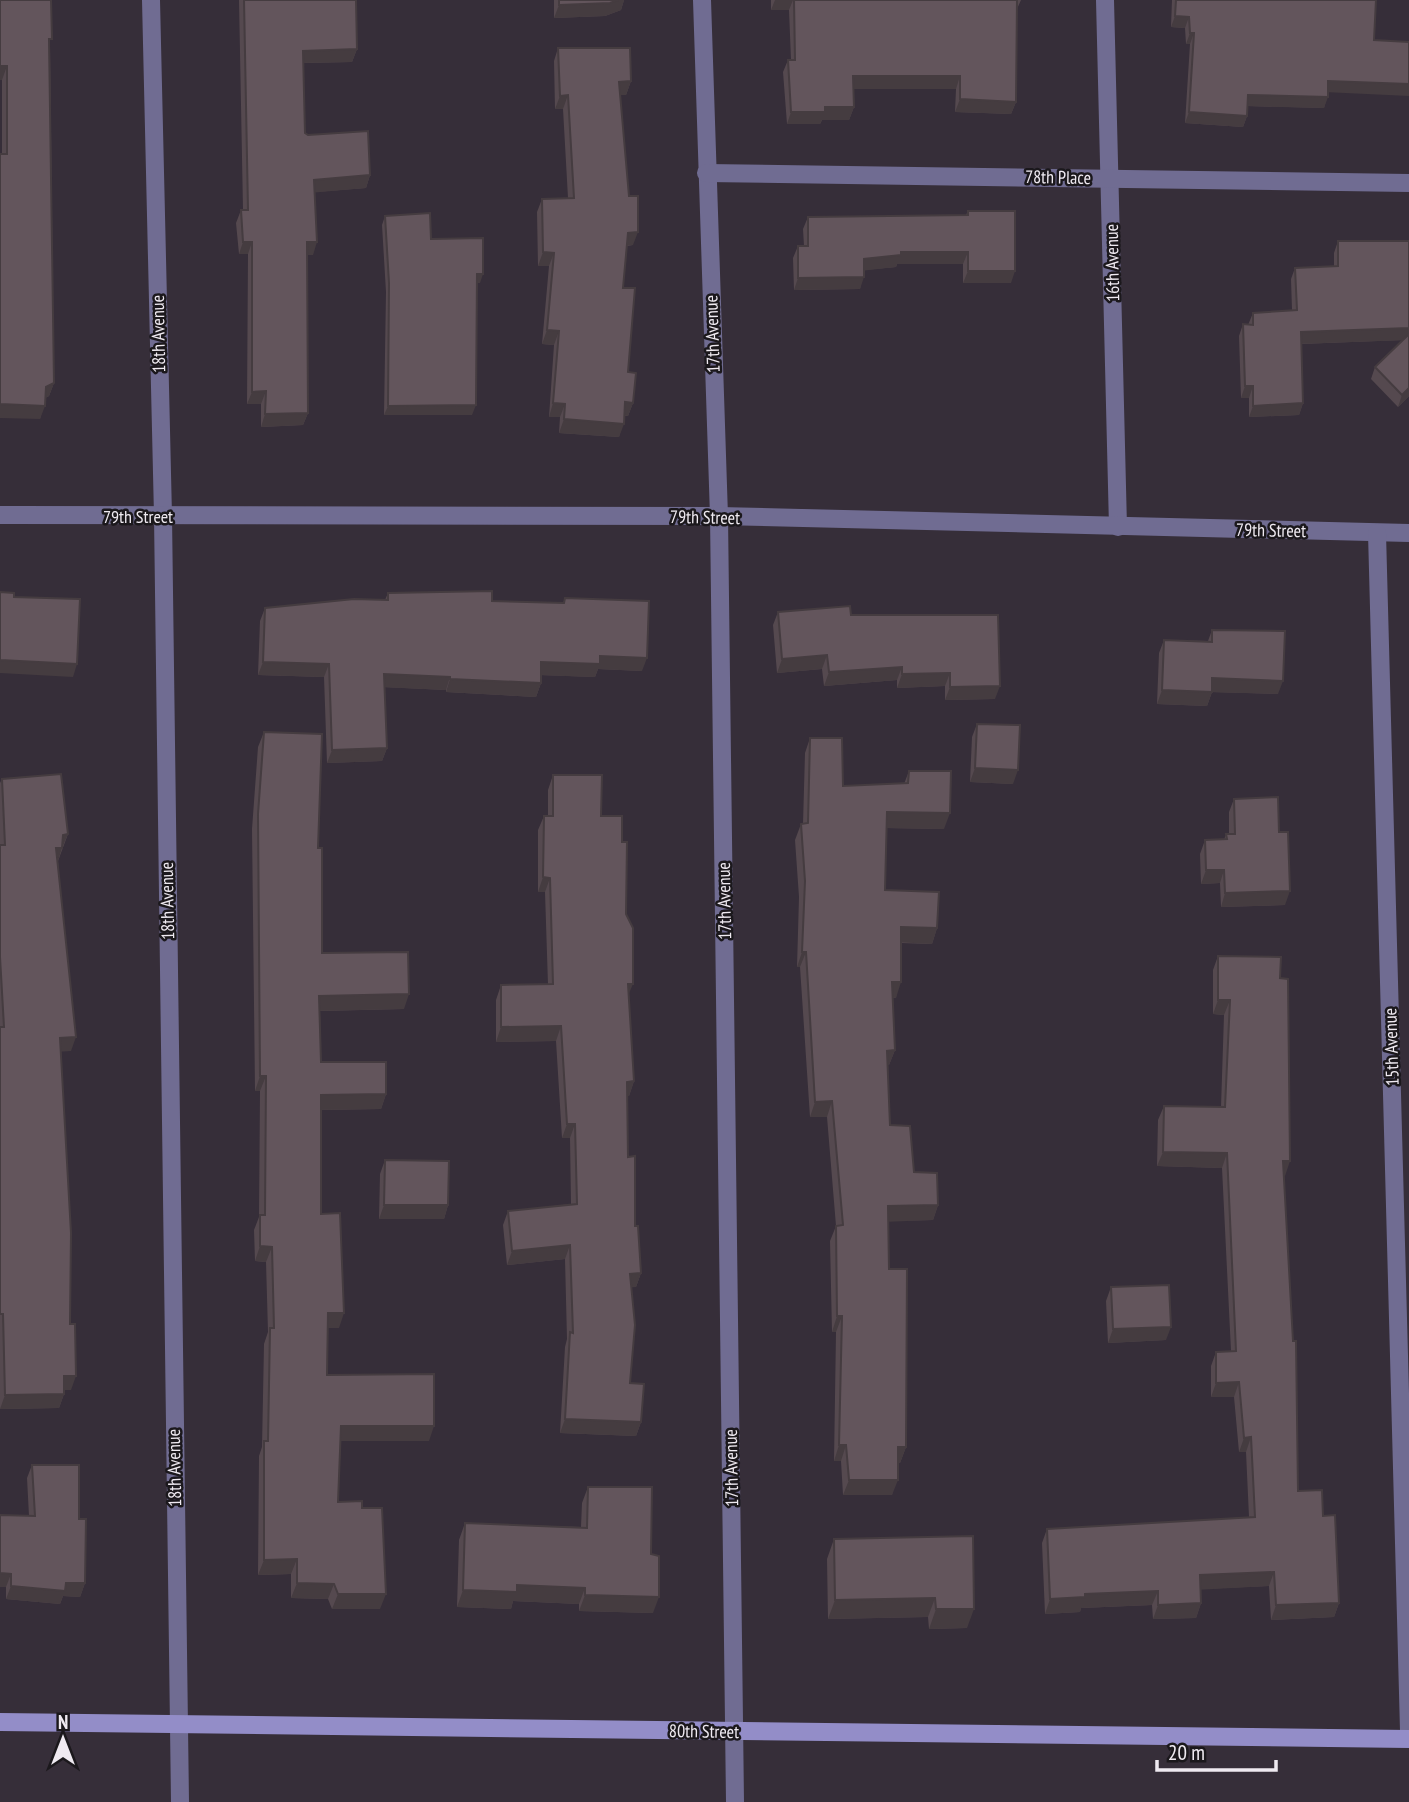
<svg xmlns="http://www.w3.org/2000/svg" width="1409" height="1802" viewBox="0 0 1409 1802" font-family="'PT Sans Narrow',sans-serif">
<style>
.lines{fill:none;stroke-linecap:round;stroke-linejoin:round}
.street{stroke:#706c92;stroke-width:18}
.secondary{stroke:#938dc8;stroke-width:18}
.wall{fill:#55494f}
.shaded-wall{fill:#453c40}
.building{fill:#63555c;stroke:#453c40;stroke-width:2}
.labels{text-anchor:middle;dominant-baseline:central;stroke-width:5;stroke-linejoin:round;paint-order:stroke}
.street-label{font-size:18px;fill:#efeaf1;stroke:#1b181c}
</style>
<rect width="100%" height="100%" fill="#362e39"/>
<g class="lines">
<!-- street -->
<g class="street">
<polyline points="151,0 163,516 180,1802"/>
<polyline points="702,0 719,516 735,1802"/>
<polyline points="1105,0 1118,527"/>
<polyline points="706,173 1409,183"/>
<polyline points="0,515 719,516 1409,533"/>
<polyline points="1377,533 1409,1730"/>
</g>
<!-- secondary -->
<polyline class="secondary" points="0,1722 1409,1739"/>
</g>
<!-- wall -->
<g class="wall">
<polygon points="0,0 50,46 54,383 49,396 45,398 40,419 2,154 2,80"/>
<polygon points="239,0 356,0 357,49 352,62 303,63 305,133 370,175 366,188 315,192 313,255 307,255 308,413 303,425 261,427 261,404 247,404 248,254 239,254 236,223 241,210 243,210"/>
<polygon points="554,0 624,0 621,10 605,16 554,18"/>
<polygon points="771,0 1021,0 1017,9 1016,102 1011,114 955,112 956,89 853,89 854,107 849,120 822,120 820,124 787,124 783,72 788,60 791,60 789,10 771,10"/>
<polygon points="1172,0 1376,0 1328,93 1324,108 1248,106 1247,116 1243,127 1185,123 1190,44 1186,44 1185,28 1171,27"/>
<polygon points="558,48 631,81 626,95 620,95 633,245 627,246 623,288 628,372 633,403 628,416 624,416 619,437 559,433 560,417 549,417 554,345 542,344 549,266 538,266 537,212 542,199 568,198 563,109 555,109 554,61"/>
<polygon points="968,211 1011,283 963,283 963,264 897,264 896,267 864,270 860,289 794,290 793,258 798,246 804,246 803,229 808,217 966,215"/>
<polygon points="385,216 431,239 480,283 477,283 472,415 384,415 386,292 382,225"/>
<polygon points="1338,241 1409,241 1409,396 1398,407 1371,379 1375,367 1403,340 1301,344 1303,403 1299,415 1249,417 1249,398 1241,398 1239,336 1243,324 1248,325 1253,313 1292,310 1291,279 1295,268 1334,266 1334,253"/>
<polygon points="388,593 492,601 563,603 565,598 642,671 598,669 595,677 541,675 541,683 536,697 446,692 446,690 384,687 387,748 382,761 327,763 324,677 258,675 260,621 265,608 385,600"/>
<polygon points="778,612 851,615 995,699 945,700 945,686 897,688 897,680 824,686 822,669 777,673 773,625"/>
<polygon points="1212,630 1278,694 1212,692 1207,706 1157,704 1159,653 1164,640 1208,641"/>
<polygon points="977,724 1013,784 970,782 972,737"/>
<polygon points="264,732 318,848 322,953 404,1009 320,1011 321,1062 386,1094 381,1109 321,1110 321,1214 339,1328 328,1328 327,1375 429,1441 341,1441 338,1502 362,1508 380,1609 332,1609 328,1599 291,1598 291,1574 258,1575 259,1456 262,1447 264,1344 268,1332 266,1262 255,1261 254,1230 259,1217 260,1091 255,1091 252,829 258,747"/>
<polygon points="810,738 843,786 904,784 909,771 944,829 887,828 885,890 937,928 932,944 901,943 896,998 893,998 895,1050 889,1065 888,1065 890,1125 914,1172 938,1205 933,1220 888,1221 889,1269 906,1447 900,1463 898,1463 892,1495 843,1495 841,1461 834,1461 836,1332 832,1332 830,1241 836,1226 827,1117 810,1117 800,967 797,967 799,897 795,840 801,824 803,824 805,753"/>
<polygon points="553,775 601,816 622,842 629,995 634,1081 629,1096 627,1096 628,1157 641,1273 636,1287 631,1287 630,1383 641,1422 636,1436 560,1433 565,1347 567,1339 565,1259 507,1265 503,1225 508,1211 571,1204 570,1138 562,1138 556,1041 496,1042 496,1000 501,985 548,985 545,892 538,892 538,830 544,816 548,816 548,790"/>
<polygon points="2,779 68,834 58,861 71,1051 61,1051 71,1390 64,1390 64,1394 59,1408 0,1409 0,783"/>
<polygon points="1234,799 1279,832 1285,905 1221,907 1220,883 1201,884 1200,854 1205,840 1224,840 1226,834 1229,834 1229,812"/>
<polygon points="1218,956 1280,978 1284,1176 1298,1491 1323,1516 1339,1603 1334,1617 1271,1620 1269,1586 1201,1589 1201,1603 1196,1618 1153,1619 1152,1605 1081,1608 1080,1612 1045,1614 1042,1543 1047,1529 1249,1517 1246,1452 1239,1452 1234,1397 1211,1397 1211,1366 1216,1352 1231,1351 1222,1168 1157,1166 1158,1120 1164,1106 1221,1107 1224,1015 1213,1014 1213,970"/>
<polygon points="385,1160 448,1205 444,1219 379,1219 380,1174"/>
<polygon points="1111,1287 1166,1340 1108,1343 1106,1301"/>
<polygon points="32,1465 79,1519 85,1583 80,1597 63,1596 60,1604 6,1599 6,1587 0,1587 0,1515 29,1516 27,1478"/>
<polygon points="588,1487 651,1554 653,1613 579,1611 579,1604 513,1601 511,1609 457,1607 459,1540 465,1523 581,1527 582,1503"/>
<polygon points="973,1536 967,1628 929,1629 928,1617 828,1619 827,1559 834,1539"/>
</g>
<!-- shaded-wall -->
<g class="shaded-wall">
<polygon points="618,0 624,0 621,10 605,16 554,18 559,5"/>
<polygon points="775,0 793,0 789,10 771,10"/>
<polygon points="1175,16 1189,17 1185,28 1171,27"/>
<polygon points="1190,33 1194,33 1190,44 1186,44"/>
<polygon points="357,49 352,62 298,63 303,51"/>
<polygon points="0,66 7,66 2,80 0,80"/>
<polygon points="853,76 960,76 956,89 849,89"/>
<polygon points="631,81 626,95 615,95 619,82"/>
<polygon points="1328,81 1409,84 1409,96 1324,92"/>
<polygon points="568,95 563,109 555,109 560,96"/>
<polygon points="1248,95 1328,97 1324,108 1244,106"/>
<polygon points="960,99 1016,102 1011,114 955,112"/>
<polygon points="825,107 854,107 849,120 822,120 820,124 787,124 791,112"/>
<polygon points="1189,112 1247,116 1243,127 1185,123"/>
<polygon points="370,175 366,188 309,193 314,180"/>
<polygon points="638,232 633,245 623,246 628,233"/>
<polygon points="243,242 252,242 248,254 239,254"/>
<polygon points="307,242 317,242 313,255 302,255"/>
<polygon points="543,252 554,253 549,266 538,266"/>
<polygon points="901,252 968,252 963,264 897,264 896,267 860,271 864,259"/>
<polygon points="968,271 1015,271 1011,283 963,283"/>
<polygon points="477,274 483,274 480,283 473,283"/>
<polygon points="864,277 860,289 794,290 798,278"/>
<polygon points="1409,328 1409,340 1296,344 1301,332"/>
<polygon points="547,330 559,331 554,345 542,344"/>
<polygon points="54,383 49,396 41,400 46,387"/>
<polygon points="1245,386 1253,386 1249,398 1241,398"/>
<polygon points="1409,388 1409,396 1398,407 1402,395"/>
<polygon points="266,391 261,404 247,404 252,392"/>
<polygon points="625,402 633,403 628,416 621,415"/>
<polygon points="553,403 565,404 560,417 549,417"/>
<polygon points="1303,403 1299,415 1249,417 1253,406"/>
<polygon points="0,404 45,406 40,419 0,418"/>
<polygon points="476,405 472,415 384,415 388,406"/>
<polygon points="308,413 303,425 261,427 265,414"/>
<polygon points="564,419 624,424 619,437 559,433"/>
<polygon points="827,655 822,669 777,673 782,659"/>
<polygon points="600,656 647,658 642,671 598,669 595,677 536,675 541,662"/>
<polygon points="0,660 77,664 73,677 0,673"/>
<polygon points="263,662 329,664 324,677 258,675"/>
<polygon points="902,667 897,680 824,686 829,672"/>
<polygon points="950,673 945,686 897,688 902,674"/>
<polygon points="384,674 450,677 446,690 379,687"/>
<polygon points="1212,678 1283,681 1278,694 1207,692"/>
<polygon points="450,679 541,683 536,697 446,692"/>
<polygon points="1000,686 995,699 945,700 950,687"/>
<polygon points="1162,690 1212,692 1207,706 1157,704"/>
<polygon points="387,748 382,761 327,763 332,750"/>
<polygon points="975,768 1018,770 1013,784 970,782"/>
<polygon points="887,812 950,813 944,829 882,828"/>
<polygon points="68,834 62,848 58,861 56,848 63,835"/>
<polygon points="1206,870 1224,870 1220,883 1201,884"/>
<polygon points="543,877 550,878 545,892 538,892"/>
<polygon points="1290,891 1285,905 1221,907 1225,893"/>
<polygon points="901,927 937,928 932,944 895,942"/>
<polygon points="802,952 806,952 800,967 797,967"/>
<polygon points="892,982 901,982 896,998 886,997"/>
<polygon points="628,984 633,984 627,998"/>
<polygon points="409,994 404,1009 314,1011 319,996"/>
<polygon points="1218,1000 1230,1000 1224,1015 1213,1014"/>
<polygon points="561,1026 556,1041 496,1042 501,1027"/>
<polygon points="76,1037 71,1051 55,1052 60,1038"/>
<polygon points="895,1050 889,1065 882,1066 887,1051"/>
<polygon points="260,1076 266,1076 260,1091 255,1091"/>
<polygon points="634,1081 629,1096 621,1096 627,1082"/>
<polygon points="386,1094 381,1109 315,1110 321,1095"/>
<polygon points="832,1101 827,1117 810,1117 815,1102"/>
<polygon points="567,1124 575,1124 570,1138 562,1138"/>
<polygon points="1163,1152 1227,1153 1222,1168 1157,1166"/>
<polygon points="1283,1161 1290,1161 1285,1176 1278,1176"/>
<polygon points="384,1205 448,1205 444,1219 379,1219"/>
<polygon points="938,1205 933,1220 882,1222 888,1206"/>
<polygon points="570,1245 565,1259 507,1265 512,1251"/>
<polygon points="260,1246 272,1247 266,1262 255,1261"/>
<polygon points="641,1273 636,1287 625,1288 630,1274"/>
<polygon points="328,1313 344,1313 339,1328 323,1328"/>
<polygon points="837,1316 842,1316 836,1332 832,1332"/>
<polygon points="1171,1327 1166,1340 1108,1343 1113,1329"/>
<polygon points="64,1376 76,1376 71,1390 59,1390"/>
<polygon points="1239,1382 1234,1397 1211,1397 1216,1383"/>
<polygon points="64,1394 59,1408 0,1409 5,1395"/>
<polygon points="565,1419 641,1422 636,1436 560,1433"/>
<polygon points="341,1426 434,1426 429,1441 336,1441"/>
<polygon points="1251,1437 1246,1452 1239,1452 1244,1438"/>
<polygon points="839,1445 846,1445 841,1461 834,1461"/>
<polygon points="898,1447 906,1447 900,1463 892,1463"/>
<polygon points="849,1480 898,1480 892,1495 843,1495"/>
<polygon points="297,1559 291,1574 258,1575 264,1560"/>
<polygon points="1274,1572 1269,1586 1195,1590 1200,1575"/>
<polygon points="0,1573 11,1574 6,1587 0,1587"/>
<polygon points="66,1583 85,1583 80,1597 63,1596 60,1604 6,1599 11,1586"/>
<polygon points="297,1583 334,1584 328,1599 291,1598"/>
<polygon points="517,1585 585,1588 579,1604 513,1601 511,1609 457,1607 463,1590"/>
<polygon points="1158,1591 1152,1605 1081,1608 1080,1612 1045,1614 1050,1599 1085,1594"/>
<polygon points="338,1594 386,1594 380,1609 332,1609"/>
<polygon points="585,1595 659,1597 653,1613 579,1611"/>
<polygon points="935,1598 928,1617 828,1619 835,1600"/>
<polygon points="1201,1603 1196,1618 1153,1619 1158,1605"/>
<polygon points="1339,1603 1334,1617 1271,1620 1276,1605"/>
<polygon points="936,1609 974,1609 967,1628 929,1629"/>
</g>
<!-- building -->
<g class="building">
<polygon points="0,0 51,0 52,39 49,39 54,383 46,387 45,406 0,404 0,154 7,154 7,66 0,66"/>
<polygon points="244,0 356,0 357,49 303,51 305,133 308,135 368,131 370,175 314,180 317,242 307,242 308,413 265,414 266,391 252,392 252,242 243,242 241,210 248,210"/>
<polygon points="559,0 618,0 610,3 559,5"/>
<polygon points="794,0 1017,0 1016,102 960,99 960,76 853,76 854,107 825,107 825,112 791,112 788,60 795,60"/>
<polygon points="1176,0 1376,0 1374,40 1409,42 1409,84 1328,81 1328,97 1248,95 1247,116 1189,112 1194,33 1190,33 1189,17 1175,16"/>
<polygon points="558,48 630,48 631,81 619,82 629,196 638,196 638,232 628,233 623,288 635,288 628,372 636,373 633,403 625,402 624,424 564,419 565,404 553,403 559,331 547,330 554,253 543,252 542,199 574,198 568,95 560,96"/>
<polygon points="968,211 1015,211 1015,271 968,271 968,252 901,252 901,255 864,259 864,277 798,278 798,246 808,246 808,217 968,215"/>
<polygon points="430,213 431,239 483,238 483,274 477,274 476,405 388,406 389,283 385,216"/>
<polygon points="1338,241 1409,241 1409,328 1301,332 1303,403 1253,406 1253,386 1245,386 1243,324 1253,325 1253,313 1297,310 1295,268 1338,266"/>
<polygon points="1409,334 1409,388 1402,395 1375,367"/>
<polygon points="492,591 492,601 564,603 565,598 649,601 647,658 600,656 600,664 541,662 541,683 450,679 450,677 384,674 387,748 332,750 329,664 263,662 265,608 354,599 388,600 388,593"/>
<polygon points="0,592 14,593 14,597 80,599 77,664 0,660"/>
<polygon points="850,606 851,615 998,615 1000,686 950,687 950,673 902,674 902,667 829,672 827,655 782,659 778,612"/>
<polygon points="1212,630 1285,631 1283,681 1212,678 1212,692 1162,690 1164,640 1212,642"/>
<polygon points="977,724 1020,725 1018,770 975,768"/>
<polygon points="264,732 322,734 318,848 322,848 322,953 408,952 409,994 319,996 321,1062 386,1062 386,1094 321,1095 321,1214 340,1213 344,1313 328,1313 327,1375 434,1374 434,1426 341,1426 338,1502 362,1501 362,1508 382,1508 386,1594 338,1594 334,1584 297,1583 297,1559 264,1560 264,1441 268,1441 270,1328 274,1328 272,1247 260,1246 260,1215 265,1215 266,1076 260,1076 258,814"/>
<polygon points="810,738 842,738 843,786 908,783 909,771 951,771 950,813 887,812 885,890 939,892 937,928 901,927 901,982 892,982 895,1050 887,1051 890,1125 910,1126 914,1172 937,1173 938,1205 888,1206 889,1269 907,1269 906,1447 898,1447 898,1480 849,1480 846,1445 839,1445 842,1316 837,1316 836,1226 843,1225 832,1101 815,1102 806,952 802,952 805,881 801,824 808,823"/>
<polygon points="61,774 68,834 63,835 62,848 56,848 76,1037 60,1038 71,1233 70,1324 75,1324 76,1376 64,1376 64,1394 5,1395 3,1314 0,1314 0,1027 4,1027 0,957 0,845 5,845 2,779"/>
<polygon points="553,775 602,775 601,816 622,816 622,842 627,842 626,914 633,928 633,984 628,984 634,1081 627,1082 628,1157 635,1156 635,1226 638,1226 641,1273 630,1274 635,1325 630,1383 644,1384 641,1422 565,1419 570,1332 573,1333 570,1245 512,1251 508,1211 577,1204 575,1124 567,1124 561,1026 501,1027 501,985 553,984 550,878 543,877 544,816 553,816"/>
<polygon points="1278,797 1279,832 1288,832 1290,891 1225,893 1224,870 1206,870 1205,840 1227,839 1226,834 1235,834 1234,799"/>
<polygon points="1218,956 1281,957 1280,978 1288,979 1290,1161 1283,1161 1293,1341 1296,1341 1298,1491 1322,1490 1323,1516 1335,1515 1339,1603 1276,1605 1274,1572 1200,1575 1201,1603 1158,1605 1158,1591 1085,1594 1085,1597 1050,1599 1047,1529 1255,1517 1251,1437 1244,1438 1239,1382 1216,1383 1216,1352 1236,1351 1227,1153 1163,1152 1164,1106 1225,1107 1230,1000 1218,1000"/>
<polygon points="385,1160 449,1161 448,1205 384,1205"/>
<polygon points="1169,1285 1171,1327 1113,1329 1111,1287"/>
<polygon points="32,1465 79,1465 79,1519 86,1519 85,1583 66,1583 65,1591 11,1586 11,1574 0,1573 0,1515 35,1516"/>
<polygon points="588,1487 652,1487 651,1554 659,1556 659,1597 585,1595 585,1588 517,1585 517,1592 463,1590 465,1523 587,1528"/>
<polygon points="973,1536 974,1609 936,1609 935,1598 835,1600 834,1539"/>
</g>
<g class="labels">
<!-- street labels -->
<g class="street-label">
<text transform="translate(1058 177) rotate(1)">78th Place</text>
<text transform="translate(1112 263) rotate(-91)">16th Avenue</text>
<text transform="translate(158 334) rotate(-91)">18th Avenue</text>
<text transform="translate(712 334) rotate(-92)">17th Avenue</text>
<text x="138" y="516">79th Street</text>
<text transform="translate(705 517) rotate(1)">79th Street</text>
<text transform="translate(1271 530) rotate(1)">79th Street</text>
<text transform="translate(167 901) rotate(-91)">18th Avenue</text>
<text transform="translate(724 901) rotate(-91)">17th Avenue</text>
<text transform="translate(1391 1047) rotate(-92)">15th Avenue</text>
<text transform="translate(174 1468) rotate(-91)">18th Avenue</text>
<text transform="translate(731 1468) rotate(-91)">17th Avenue</text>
<text transform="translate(704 1731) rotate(1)">80th Street</text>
</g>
</g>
<!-- north arrow -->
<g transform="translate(63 1739)" stroke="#1b181c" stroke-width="5" paint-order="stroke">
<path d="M0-5L12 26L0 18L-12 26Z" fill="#efeaf1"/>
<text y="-10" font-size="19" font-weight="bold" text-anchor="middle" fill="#efeaf1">N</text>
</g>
<!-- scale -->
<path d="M1157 1760v10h119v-10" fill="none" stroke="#efeaf1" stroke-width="3.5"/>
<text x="1168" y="1760" font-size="21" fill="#efeaf1" stroke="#1b181c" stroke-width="5" paint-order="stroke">20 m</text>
</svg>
